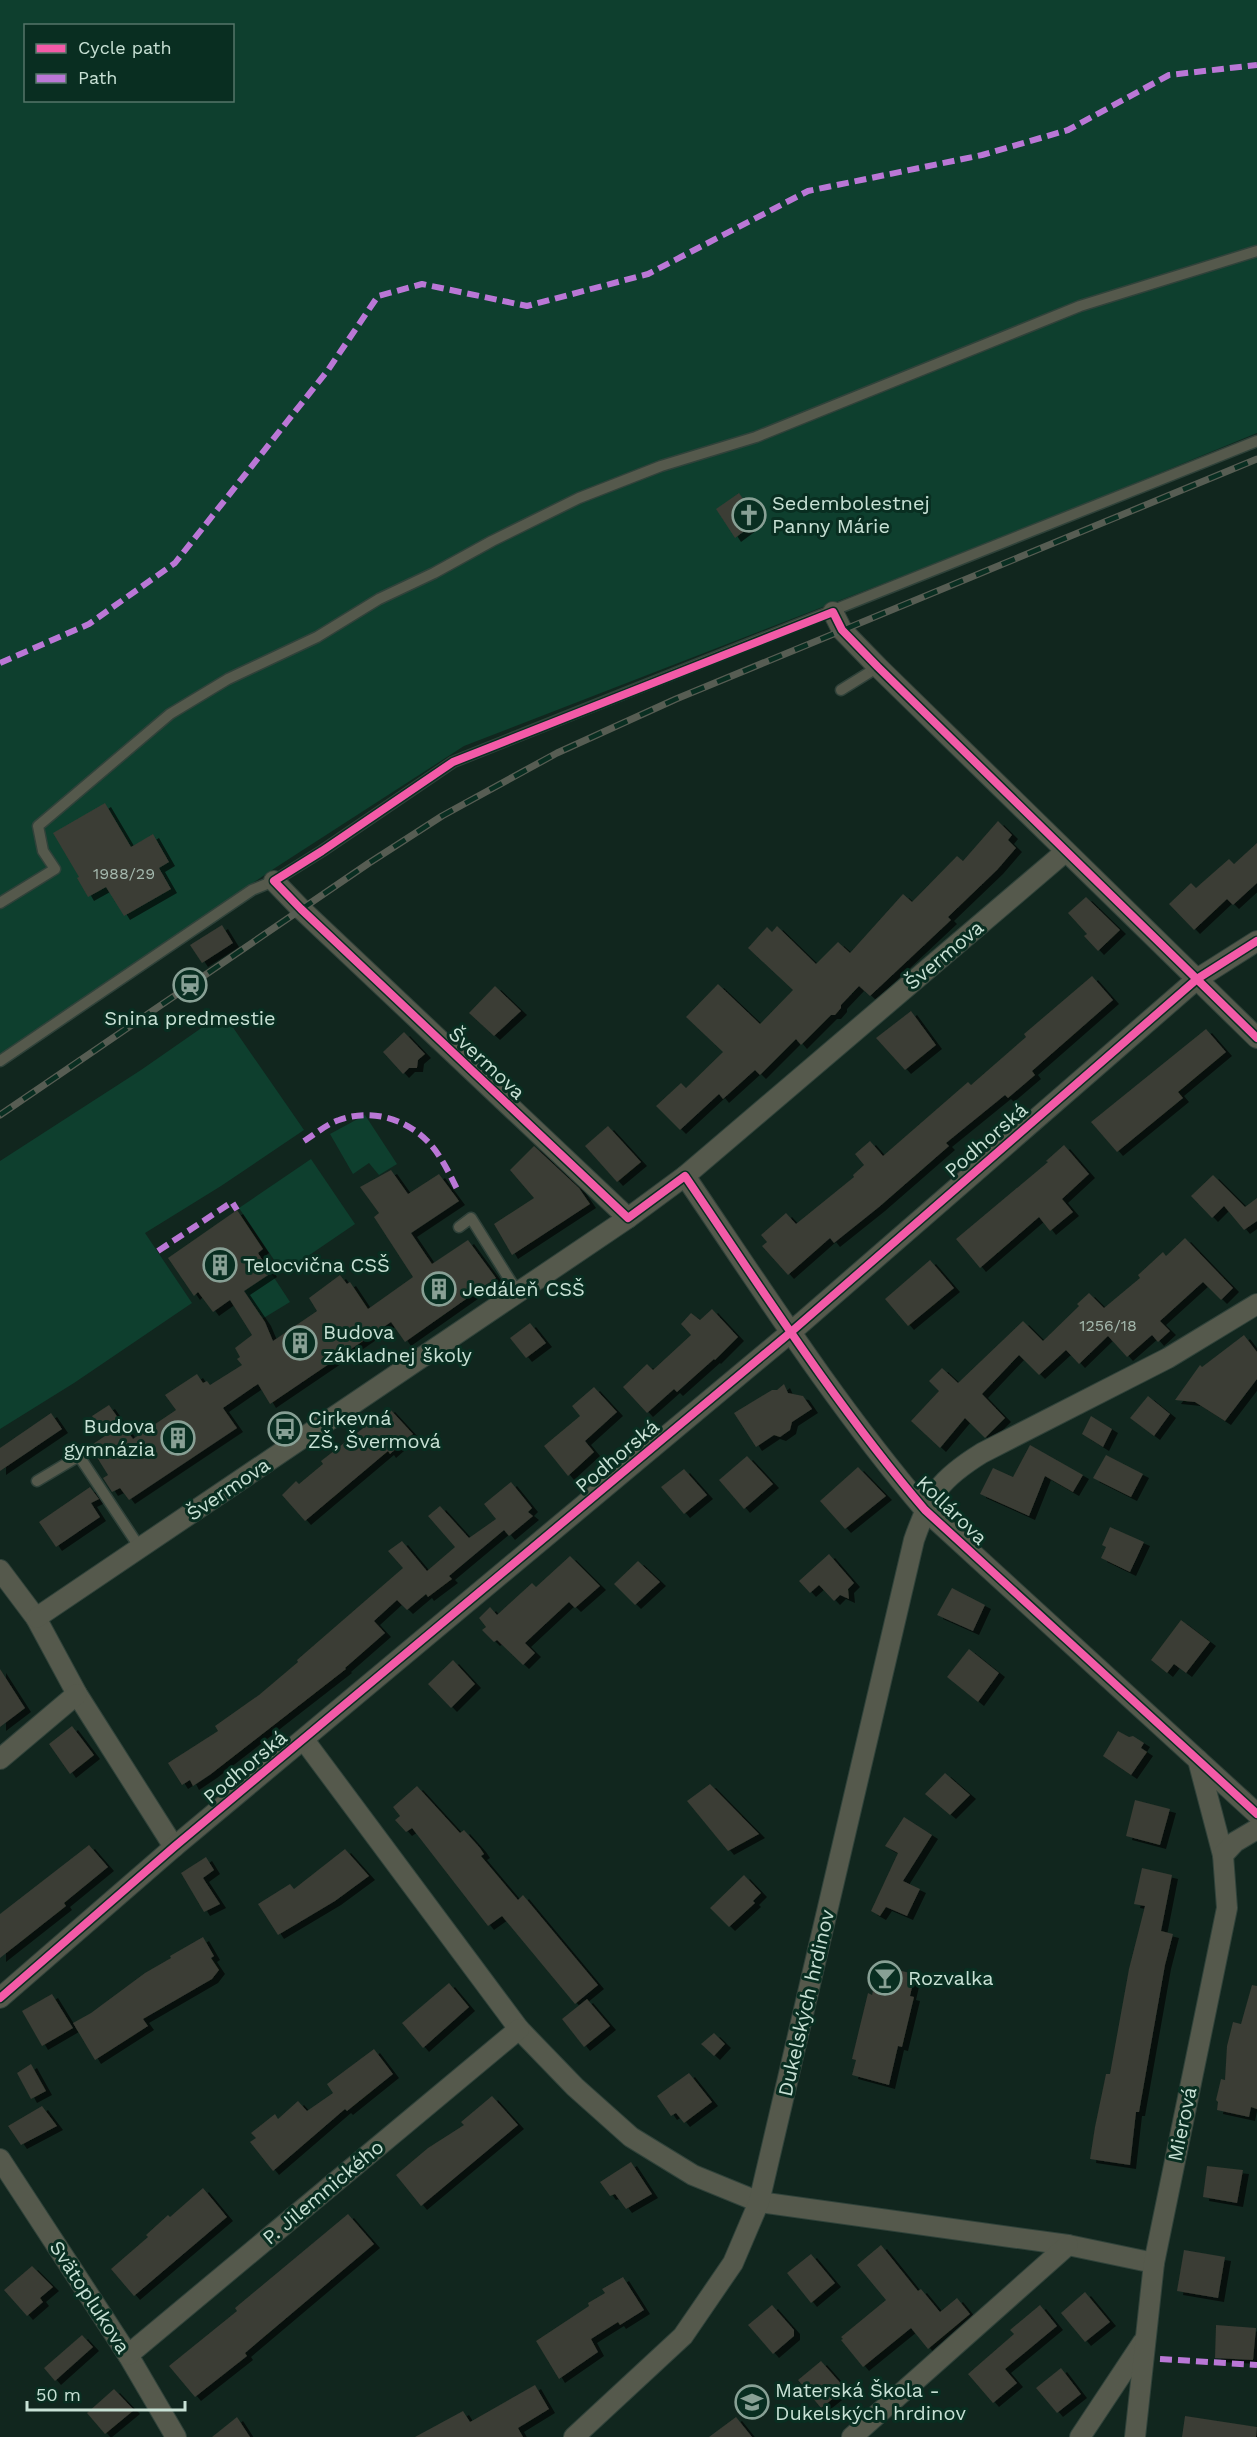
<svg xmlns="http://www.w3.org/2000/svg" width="1257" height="2437" viewBox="0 0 1257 2437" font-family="'Work Sans',sans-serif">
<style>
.green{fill:#0e3f2e;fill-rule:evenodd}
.building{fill:#3a3c34;filter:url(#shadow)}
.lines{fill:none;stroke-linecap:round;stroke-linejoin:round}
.service-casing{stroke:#30423a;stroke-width:13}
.minor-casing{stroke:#30423a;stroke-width:22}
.service{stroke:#55594c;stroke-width:10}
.minor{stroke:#55594c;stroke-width:20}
.rail-casing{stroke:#575d53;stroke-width:7}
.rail{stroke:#092e21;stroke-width:4.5;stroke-dasharray:14;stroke-linecap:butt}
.quiet{stroke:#ba77d6;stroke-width:6;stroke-dasharray:12 6;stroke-linecap:butt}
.cycleway-casing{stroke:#092e21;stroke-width:11}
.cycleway{stroke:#f35aa7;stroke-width:8}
.labels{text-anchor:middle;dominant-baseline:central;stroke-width:6;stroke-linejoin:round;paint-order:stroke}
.number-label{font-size:16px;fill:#a4b8ad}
.poi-label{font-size:20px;fill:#c8e1d5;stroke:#092e21;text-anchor:start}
.street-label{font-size:20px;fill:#c8e1d5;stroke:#092e21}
</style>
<defs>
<filter id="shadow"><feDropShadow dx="6" dy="4" stdDeviation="0" flood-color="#0009"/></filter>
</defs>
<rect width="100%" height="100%" fill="#11261e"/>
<!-- green -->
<g class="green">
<path d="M0 0H1257V433L1014 533 464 746 275 868 0 1054ZM26 26H232V100H26Z"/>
<polygon points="223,1013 304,1130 221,1186 145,1233 192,1303 74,1383 0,1429 0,1161 141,1070"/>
<polygon points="365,1115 397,1164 379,1175 369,1163 353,1174 330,1134"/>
<polygon points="311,1159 355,1224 283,1273 239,1208"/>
<polygon points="271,1273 290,1302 262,1319 244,1291"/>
</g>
<!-- building -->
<g class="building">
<polygon points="739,493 758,521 735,538 716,509"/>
<polygon points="105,803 131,847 153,834 169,862 159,868 171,889 124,916 106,887 88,897 77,878 79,877 53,833"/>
<polygon points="998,821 1012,835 1008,840 1016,848 997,870 948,917 951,920 870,996 859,986 841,1005 841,1008 835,1015 831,1015 801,1045 796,1039 760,1075 755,1070 723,1099 719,1094 680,1130 656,1106 681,1083 686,1088 723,1052 686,1017 718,984 760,1024 793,990 748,948 767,927 772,932 777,926 816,964 838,942 850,953 903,894 912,902 957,856 963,861"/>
<polygon points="1257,843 1257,883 1233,905 1227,899 1194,930 1169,904 1191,883 1196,888 1229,859 1234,864"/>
<polygon points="1086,897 1120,930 1098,951 1084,936 1087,934 1068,913"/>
<polygon points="222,925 233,943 202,963 190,945"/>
<polygon points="1092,976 1113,1000 1032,1071 1035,1075 1008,1098 1005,1095 946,1143 949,1146 879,1207 834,1243 830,1238 788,1275 762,1246 767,1242 761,1235 786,1213 796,1224 854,1177 853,1175 864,1165 855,1154 870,1141 883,1156 968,1082 971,1085 1026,1037 1024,1034"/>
<polygon points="495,986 521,1011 494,1036 469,1013"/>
<polygon points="911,1011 936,1045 905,1070 876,1038"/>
<polygon points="1206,1029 1226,1052 1178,1092 1183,1098 1117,1152 1091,1122"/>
<polygon points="404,1032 425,1054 418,1060 417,1068 409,1068 403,1074 383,1052"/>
<polygon points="608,1126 641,1162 617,1182 585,1146"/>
<polygon points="1064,1145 1089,1174 1062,1199 1073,1212 1050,1231 1039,1217 980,1268 956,1239 1048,1162 1046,1161"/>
<polygon points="534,1146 579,1188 590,1204 512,1255 494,1224 534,1198 510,1170"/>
<polygon points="391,1170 408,1194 439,1174 459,1201 411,1233 432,1264 468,1240 496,1278 405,1342 391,1322 270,1404 258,1384 223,1408 237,1428 129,1500 120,1488 112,1492 103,1478 108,1475 90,1446 105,1436 92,1416 109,1405 133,1439 176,1410 165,1395 197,1374 203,1383 207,1381 210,1385 242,1365 237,1359 240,1357 235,1348 252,1335 230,1300 213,1312 198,1292 194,1296 168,1258 237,1210 263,1249 258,1253 271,1273 244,1291 265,1322 273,1341 317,1311 309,1298 340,1275 347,1284 350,1282 368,1309 413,1277 374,1217 379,1213 360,1187"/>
<polygon points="1213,1175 1245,1207 1257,1198 1257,1221 1244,1230 1224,1206 1212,1218 1191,1196"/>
<polygon points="1185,1238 1233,1288 1221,1300 1203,1282 1160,1321 1170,1331 1158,1342 1152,1335 1127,1357 1108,1336 1079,1364 1066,1350 1039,1375 1019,1355 982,1394 1005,1418 985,1438 965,1418 940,1448 911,1421 939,1391 929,1381 942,1368 958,1383 1023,1321 1043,1341 1079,1306 1077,1304 1089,1293 1104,1308 1140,1278 1138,1275 1163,1252 1166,1256"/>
<polygon points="930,1260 954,1288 908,1326 885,1299"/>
<polygon points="712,1309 738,1337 715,1360 714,1359 677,1392 674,1389 647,1413 623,1387 647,1364 653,1370 691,1335 681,1324 691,1313 700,1320"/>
<polygon points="530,1323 546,1343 526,1358 510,1338"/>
<polygon points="1244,1335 1257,1352 1257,1379 1225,1421 1195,1402 1175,1400 1200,1365 1202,1367"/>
<polygon points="784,1384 788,1393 803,1396 812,1409 792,1422 790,1430 780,1437 774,1435 756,1447 734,1413 772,1390 777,1390"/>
<polygon points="594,1387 617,1412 585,1441 594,1452 568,1476 544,1446 580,1416 572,1406"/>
<polygon points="1148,1396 1170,1414 1154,1436 1130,1418"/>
<polygon points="389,1408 413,1434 390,1454 388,1451 305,1521 282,1495 296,1481 299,1484 323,1464 321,1461"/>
<polygon points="51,1413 62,1429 0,1471 0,1448"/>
<polygon points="1091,1416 1112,1429 1103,1447 1082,1434"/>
<polygon points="1030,1445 1083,1475 1073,1492 1045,1476 1029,1516 980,1494 993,1468 1013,1477"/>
<polygon points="1106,1455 1143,1474 1131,1497 1093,1478"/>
<polygon points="747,1456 773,1484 744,1509 719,1480"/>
<polygon points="858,1467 886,1496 845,1529 820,1501"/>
<polygon points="684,1469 707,1495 684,1514 661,1487"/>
<polygon points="511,1482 532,1508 528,1512 533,1516 509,1536 504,1530 449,1576 452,1579 428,1597 426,1594 407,1610 397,1600 374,1621 385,1633 345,1668 346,1669 211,1774 193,1786 190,1780 182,1785 168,1763 218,1731 215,1726 259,1695 298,1662 297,1660 403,1568 388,1551 402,1541 427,1571 455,1547 428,1516 440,1506 469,1538 496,1519 484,1504"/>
<polygon points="90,1487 99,1499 91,1503 100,1517 56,1547 39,1522"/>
<polygon points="1110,1527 1144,1542 1130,1572 1101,1558 1106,1547 1102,1545"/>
<polygon points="829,1554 854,1583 848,1589 849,1599 840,1595 834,1601 819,1585 810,1593 799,1581"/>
<polygon points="570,1556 600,1586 575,1608 569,1602 525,1643 535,1653 523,1665 497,1640 494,1642 482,1630 486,1627 479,1618 490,1607 497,1615 532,1583 536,1587"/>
<polygon points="638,1561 660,1582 635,1605 614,1584"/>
<polygon points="952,1588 985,1605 973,1631 937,1615"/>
<polygon points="1181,1620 1210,1642 1186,1673 1174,1664 1167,1673 1151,1660"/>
<polygon points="969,1649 999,1673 978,1702 947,1677"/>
<polygon points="453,1660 475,1684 451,1708 428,1684"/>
<polygon points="0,1669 25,1708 0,1727"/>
<polygon points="72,1726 94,1755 70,1774 49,1744"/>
<polygon points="1118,1731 1129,1737 1133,1736 1144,1743 1141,1748 1147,1752 1131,1775 1103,1756"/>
<polygon points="945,1773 970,1795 950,1815 925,1794"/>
<polygon points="710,1784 759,1834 728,1851 687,1801"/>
<polygon points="417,1786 460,1833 464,1830 480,1848 484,1854 481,1856 518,1900 523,1895 598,1985 575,2004 502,1916 488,1926 412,1828 406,1832 395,1820 400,1816 393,1807"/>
<polygon points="1135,1800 1170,1809 1160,1845 1126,1836"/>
<polygon points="904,1817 932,1835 903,1881 920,1889 907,1916 886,1907 880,1916 871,1911 898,1853 885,1846"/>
<polygon points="89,1845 108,1867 64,1903 66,1906 0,1958 0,1914"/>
<polygon points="345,1849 369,1876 335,1901 278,1935 258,1904 290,1884 294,1889"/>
<polygon points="206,1857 214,1870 203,1878 220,1904 204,1912 181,1873"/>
<polygon points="1142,1868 1172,1875 1161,1931 1173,1934 1165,1965 1139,2112 1136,2112 1130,2165 1090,2159 1095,2127 1106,2074 1110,2074 1129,1969 1145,1906 1134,1904"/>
<polygon points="744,1875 761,1893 753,1901 755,1903 729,1927 710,1908"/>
<polygon points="203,1937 214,1956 211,1958 219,1970 212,1979 143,2019 148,2026 95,2060 73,2023 91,2013 145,1973 171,1958 170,1956"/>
<polygon points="879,1966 915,1974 910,1996 914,1997 902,2047 898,2046 889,2085 852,2075 856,2060 852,2059 868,1993 872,1995"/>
<polygon points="449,1983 469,2007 423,2048 402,2023"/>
<polygon points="1252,1985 1257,1986 1257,2109 1251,2107 1249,2117 1217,2110 1218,2102 1216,2100 1221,2079 1225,2080 1227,2046 1233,2022 1241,2024"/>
<polygon points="52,1994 73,2028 42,2046 22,2011"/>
<polygon points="587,1999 610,2026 584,2047 562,2019"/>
<polygon points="714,2033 725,2044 714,2056 701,2044"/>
<polygon points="374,2049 393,2074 347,2111 345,2109 273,2171 250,2142 256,2138 251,2133 275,2114 278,2119 298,2101 307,2111 333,2093 327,2084"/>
<polygon points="31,2064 46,2091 31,2099 17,2073"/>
<polygon points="689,2073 712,2102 684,2123 676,2113 671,2116 657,2096"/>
<polygon points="492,2096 518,2125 421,2206 396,2175 428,2148 464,2125 461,2122"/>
<polygon points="42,2106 57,2126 21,2145 8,2126"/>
<polygon points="631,2162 652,2194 626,2209 615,2194 610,2196 600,2182"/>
<polygon points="1207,2166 1243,2170 1237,2203 1203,2197"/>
<polygon points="203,2188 227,2217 134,2296 111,2269 148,2237 146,2235 168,2215 170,2217"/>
<polygon points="348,2214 374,2244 245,2353 247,2356 195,2397 169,2366 237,2311 235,2308"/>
<polygon points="881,2245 918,2291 921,2289 940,2312 957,2298 970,2314 928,2349 911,2328 863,2367 841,2340 843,2339 841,2337 886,2300 857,2265"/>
<polygon points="1184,2250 1225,2257 1218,2298 1177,2291"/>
<polygon points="811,2254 835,2283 811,2303 787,2273"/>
<polygon points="32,2266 53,2287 40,2298 43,2302 27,2316 4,2290"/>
<polygon points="623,2277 644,2310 620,2325 618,2322 591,2339 598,2352 559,2379 536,2341 589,2306 588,2303 605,2293 602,2289"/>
<polygon points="1085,2292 1110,2322 1085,2342 1061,2313"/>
<polygon points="772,2305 794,2330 794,2336 773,2354 748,2325"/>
<polygon points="1040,2305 1057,2326 1005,2369 1017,2383 993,2403 968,2374 1014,2334 1010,2330"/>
<polygon points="1216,2325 1256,2328 1253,2360 1215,2358"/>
<polygon points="82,2335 93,2347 55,2381 44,2368"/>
<polygon points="821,2361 843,2386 838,2391 840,2393 821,2408 798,2380"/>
<polygon points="1061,2368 1081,2394 1057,2413 1036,2388"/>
<polygon points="535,2385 549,2409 518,2428 523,2437 415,2437 463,2411 470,2422"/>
<polygon points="114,2389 134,2410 105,2434 87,2413"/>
<polygon points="1185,2416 1257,2427 1256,2437 1182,2437"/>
<polygon points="237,2417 250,2437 212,2437"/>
<polygon points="736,2417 752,2437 709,2437"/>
</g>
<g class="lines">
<!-- service casing -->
<g class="service-casing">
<g id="service">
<polyline points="841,690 878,667"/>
<polyline points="0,903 55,869 43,851 38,826 170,714 228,679 317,637 379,599 434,573 492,541 579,498 661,466 756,437 1080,306 1257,251"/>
<polyline points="0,1061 252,890 274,881 322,851 453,762 1257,441"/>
<polyline points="459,1227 471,1218 518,1293"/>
<polyline points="37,1481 79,1456 140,1548"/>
</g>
</g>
<!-- minor casing -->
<g class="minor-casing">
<g id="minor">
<polyline points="833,612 842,630 878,667 1257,1038"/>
<polyline points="274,881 301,909 628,1218"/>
<path d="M685 1176C761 1288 837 1407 925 1510L1257 1814"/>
<polyline points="0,1570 36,1618 77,1694 174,1847"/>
<polyline points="36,1618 628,1218 685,1176 1065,852"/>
<polyline points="304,1740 519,2029 575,2087 631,2137 693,2175 759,2202 1068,2245 1154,2263"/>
<polyline points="0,1759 77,1694"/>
<polyline points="1198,1760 1223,1855"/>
<polyline points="0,1998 174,1847 791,1332 1197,979 1257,941"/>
<polyline points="0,2159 128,2355 176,2437"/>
<polyline points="128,2355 519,2029"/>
<path d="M574 2437 683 2336 733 2263 759 2202 914 1540C930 1494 940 1479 982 1453L1168 1358 1257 1304"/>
<polyline points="852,2437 1068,2245"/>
<polyline points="1080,2437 1143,2342"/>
<polyline points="1135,2437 1154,2263 1227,1908 1223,1855 1235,1842 1257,1829"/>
</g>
</g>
<!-- service -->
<use href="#service" class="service"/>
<!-- minor -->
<use href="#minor" class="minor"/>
<!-- rail casing -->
<g class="rail-casing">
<polyline id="rail" points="0,1115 369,863 442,816 557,753 676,699 1257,459"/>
</g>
<!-- rail -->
<use href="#rail" class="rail"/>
<!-- quiet -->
<g class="quiet">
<polyline points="0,663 89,624 175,563 328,370 378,296 422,284 527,306 648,274 808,191 982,155 1068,130 1169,75 1257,65"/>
<path d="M304 1141C315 1134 327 1124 339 1120 372 1108 408 1119 431 1145 443 1159 451 1177 459 1193"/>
<polyline points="158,1251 232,1202 237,1210"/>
<polyline points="1160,2359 1257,2365"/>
</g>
<!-- cycleway casing -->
<g class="cycleway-casing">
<g id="cycleway">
<path d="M1257 1038 878 667 842 630 833 612 453 762 322 851 274 881 301 909 628 1218 685 1176C761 1288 837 1407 925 1510L1257 1814"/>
<polyline points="0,1998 174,1847 791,1332 1197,979 1257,941"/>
</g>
</g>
<!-- cycleway -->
<use href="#cycleway" class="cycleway"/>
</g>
<!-- icons -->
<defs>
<g id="church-ring" transform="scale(1.725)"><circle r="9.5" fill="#092e21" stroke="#88a095" stroke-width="1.5"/><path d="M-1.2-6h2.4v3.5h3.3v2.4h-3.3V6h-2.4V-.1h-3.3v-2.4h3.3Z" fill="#88a095"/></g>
<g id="station-ring" transform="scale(1.725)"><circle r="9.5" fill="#092e21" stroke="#88a095" stroke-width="1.5"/><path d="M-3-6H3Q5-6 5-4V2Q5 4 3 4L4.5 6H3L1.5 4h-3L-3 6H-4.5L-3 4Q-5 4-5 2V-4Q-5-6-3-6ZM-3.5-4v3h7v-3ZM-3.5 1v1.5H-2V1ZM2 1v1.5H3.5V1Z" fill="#88a095"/></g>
<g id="building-ring" transform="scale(1.725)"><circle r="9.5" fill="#092e21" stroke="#88a095" stroke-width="1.5"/><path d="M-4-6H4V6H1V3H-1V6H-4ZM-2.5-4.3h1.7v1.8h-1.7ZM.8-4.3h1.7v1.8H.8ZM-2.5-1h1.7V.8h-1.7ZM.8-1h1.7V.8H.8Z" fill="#88a095"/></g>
<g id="bus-ring" transform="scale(1.725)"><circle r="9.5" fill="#092e21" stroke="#88a095" stroke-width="1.5"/><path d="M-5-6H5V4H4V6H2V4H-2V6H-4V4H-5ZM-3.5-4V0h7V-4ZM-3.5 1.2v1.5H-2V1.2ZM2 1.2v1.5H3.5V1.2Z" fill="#88a095"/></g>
<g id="bar-ring" transform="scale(1.725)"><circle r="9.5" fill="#092e21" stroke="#88a095" stroke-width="1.5"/><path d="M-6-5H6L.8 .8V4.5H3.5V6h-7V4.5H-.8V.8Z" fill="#88a095"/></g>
<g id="school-ring" transform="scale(1.725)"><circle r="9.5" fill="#092e21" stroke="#88a095" stroke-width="1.5"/><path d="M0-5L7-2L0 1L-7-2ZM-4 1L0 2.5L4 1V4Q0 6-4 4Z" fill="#88a095"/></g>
</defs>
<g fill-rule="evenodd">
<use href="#church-ring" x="749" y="515"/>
<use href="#station-ring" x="190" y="985"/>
<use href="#building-ring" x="220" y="1265"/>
<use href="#building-ring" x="439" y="1289"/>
<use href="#building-ring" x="300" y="1343"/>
<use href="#bus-ring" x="285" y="1429"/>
<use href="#building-ring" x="178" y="1438"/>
<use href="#bar-ring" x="885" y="1978"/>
<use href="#school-ring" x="752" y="2402"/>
</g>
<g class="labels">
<!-- number labels -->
<g class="number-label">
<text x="124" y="873">1988/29</text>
<text x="1108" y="1325">1256/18</text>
</g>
<!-- poi labels -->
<g class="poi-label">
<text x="772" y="503">Sedembolestnej<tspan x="772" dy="23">Panny Márie</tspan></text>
<text x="190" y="1018" text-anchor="middle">Snina predmestie</text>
<text x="243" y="1265">Telocvična CSŠ</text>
<text x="462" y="1289">Jedáleň CSŠ</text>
<text x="323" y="1332">Budova<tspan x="323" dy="23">základnej školy</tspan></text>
<text x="308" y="1418">Cirkevná<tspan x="308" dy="23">ZŠ, Švermová</tspan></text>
<text x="155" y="1426" text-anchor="end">Budova<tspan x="155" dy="23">gymnázia</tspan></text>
<text x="908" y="1978">Rozvalka</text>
<text x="775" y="2390">Materská Škola -<tspan x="775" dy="23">Dukelských hrdinov</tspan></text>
</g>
<!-- street labels -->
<g class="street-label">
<text transform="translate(944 955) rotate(-40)">Švermova</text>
<text transform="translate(487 1063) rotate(43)">Švermova</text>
<text transform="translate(986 1140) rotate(-41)">Podhorská</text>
<text transform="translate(617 1456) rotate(-40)">Podhorská</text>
<text transform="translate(228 1489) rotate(-34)">Švermova</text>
<text transform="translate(952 1510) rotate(44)">Kollárova</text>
<text transform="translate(245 1767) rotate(-40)">Podhorská</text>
<text transform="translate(806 2003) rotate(-77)">Dukelských hrdinov</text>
<text transform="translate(1182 2124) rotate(-78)">Mierová</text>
<text transform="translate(323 2192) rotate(-40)">P. Jilemnického</text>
<text transform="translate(90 2297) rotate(57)">Svätoplukova</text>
</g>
</g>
<!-- legend -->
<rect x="24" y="24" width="210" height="78" fill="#092e21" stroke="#557669" stroke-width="1.5"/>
<rect x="36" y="44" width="30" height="9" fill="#f35aa7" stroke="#557669" stroke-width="1.5"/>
<text x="78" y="54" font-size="18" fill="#c8e1d5">Cycle path</text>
<rect x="36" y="74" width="30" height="9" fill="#ba77d6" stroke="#557669" stroke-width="1.5"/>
<text x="78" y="84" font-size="18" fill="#c8e1d5">Path</text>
<!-- scale -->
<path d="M27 2401v9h158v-9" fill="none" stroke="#c8e1d5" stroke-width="3"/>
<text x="36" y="2401" font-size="18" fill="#c8e1d5" stroke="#092e21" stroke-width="4.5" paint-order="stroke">50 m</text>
</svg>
